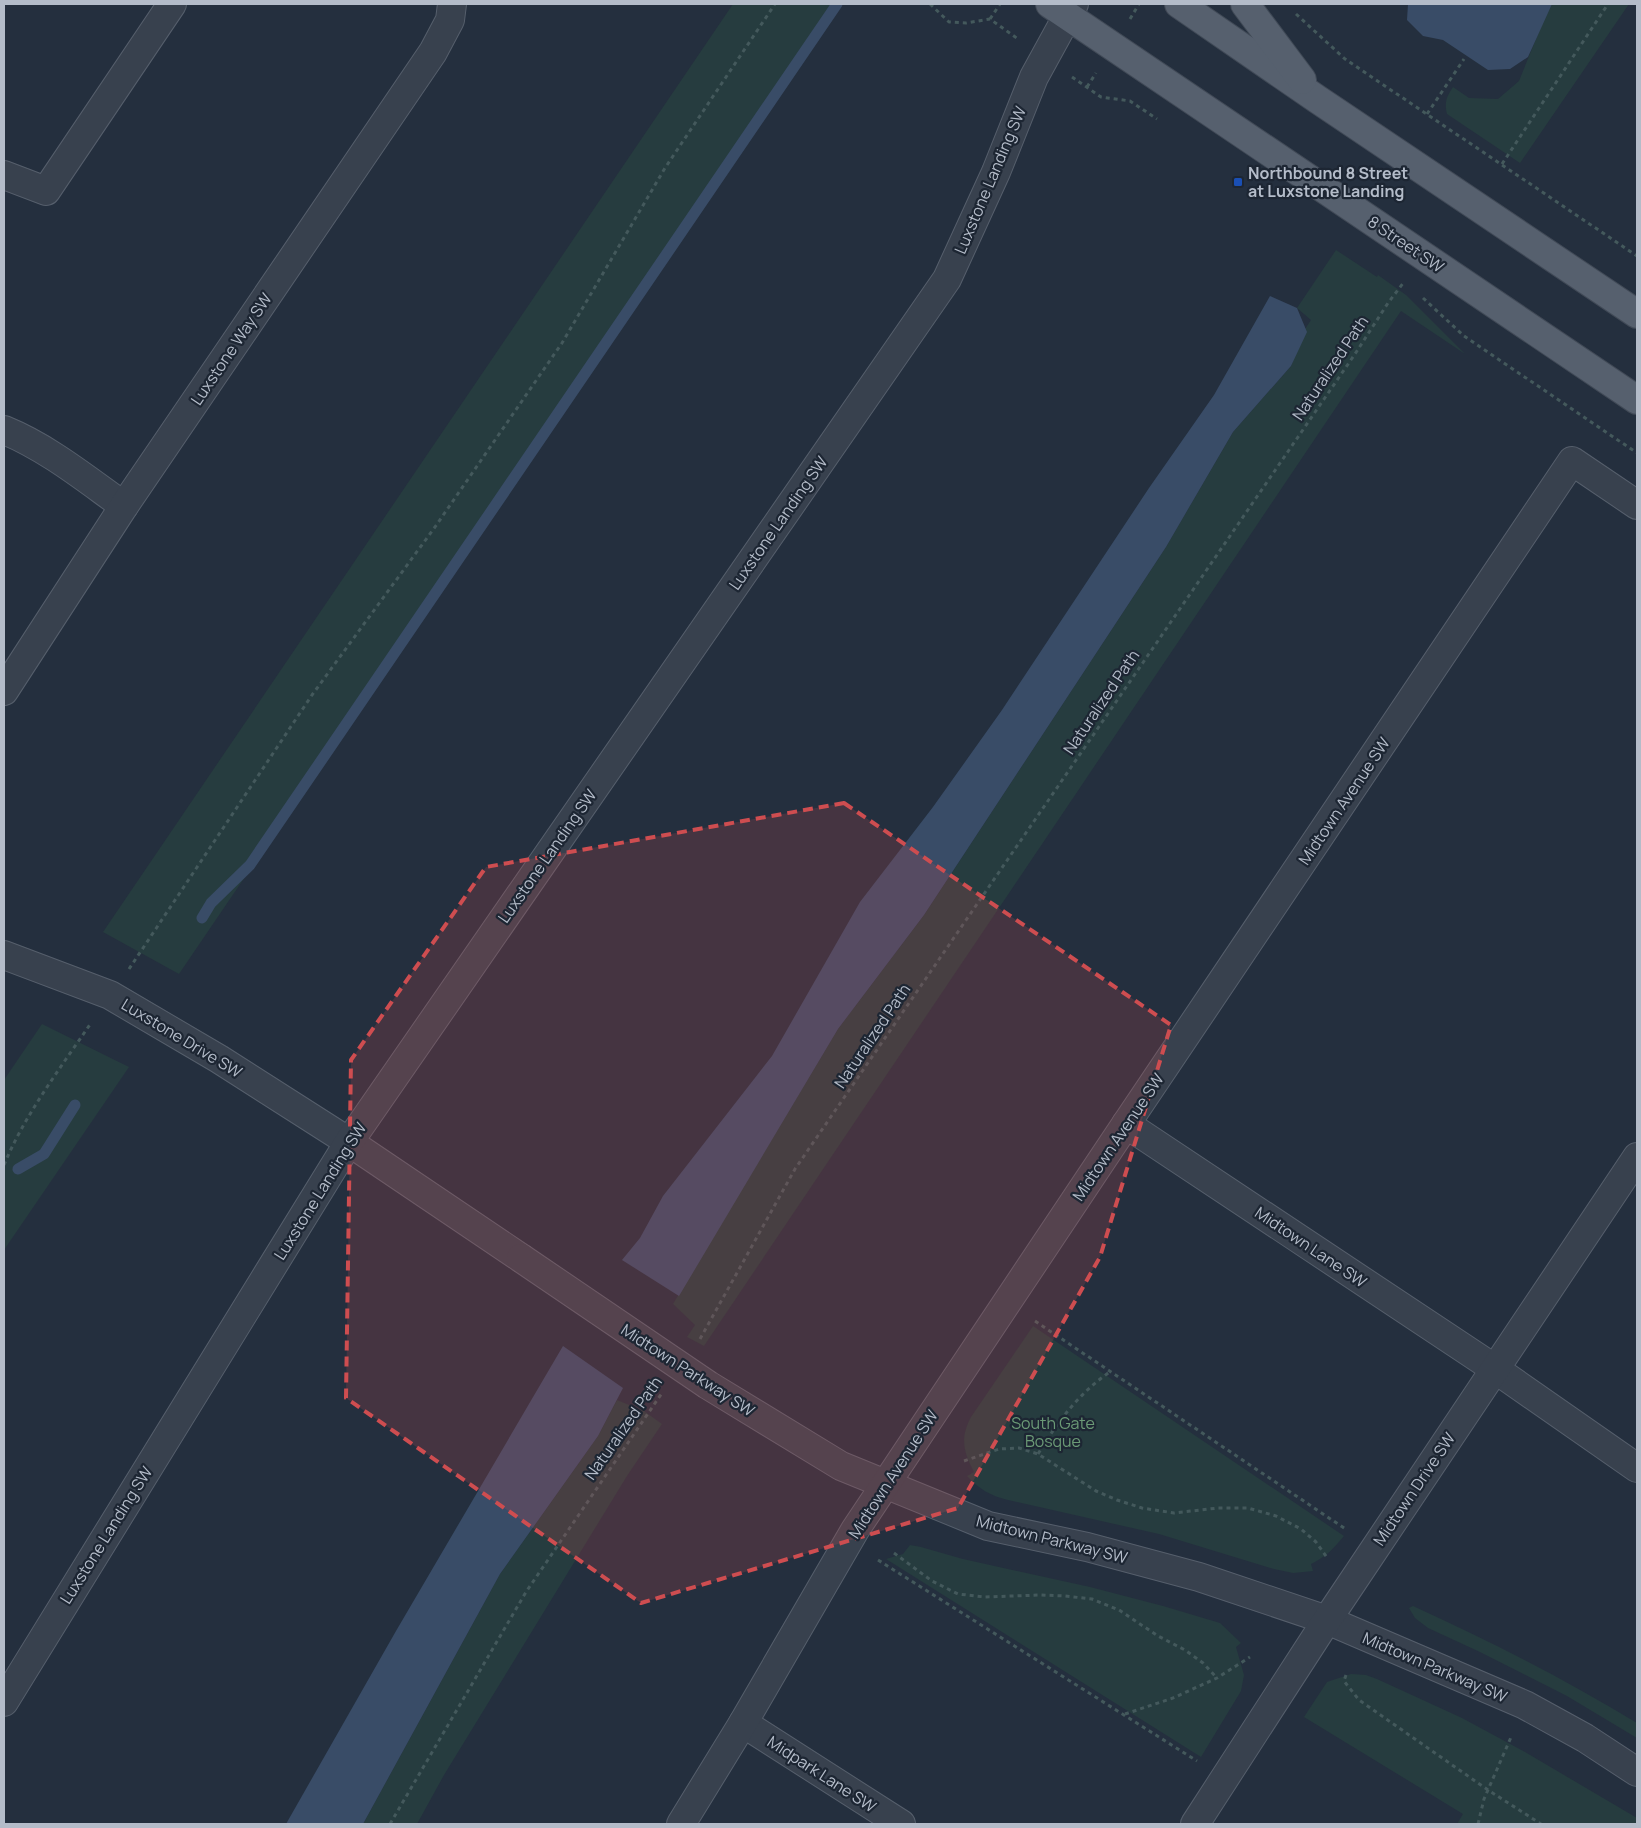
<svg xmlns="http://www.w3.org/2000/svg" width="1641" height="1828" viewBox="0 0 1641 1828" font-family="Manrope,sans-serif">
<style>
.green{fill:#263c3f}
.water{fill:#394c67}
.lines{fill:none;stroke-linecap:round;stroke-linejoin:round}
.stream{stroke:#394c67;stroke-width:11}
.minor-casing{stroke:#565f6c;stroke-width:30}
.major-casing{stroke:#414a57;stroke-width:30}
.path{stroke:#44595c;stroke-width:3;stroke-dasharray:4 4;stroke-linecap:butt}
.minor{stroke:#38414e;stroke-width:28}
.major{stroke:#56606e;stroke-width:28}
.minor-bridge-casing{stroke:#565f6c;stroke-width:30;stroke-linecap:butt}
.minor-bridge{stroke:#38414e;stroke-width:28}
.marked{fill:#ce4d50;fill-opacity:0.2;stroke:#ce4d50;stroke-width:4;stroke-dasharray:10 6;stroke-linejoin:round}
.transit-dot{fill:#1a4fb4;stroke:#1d2633;stroke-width:2}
.labels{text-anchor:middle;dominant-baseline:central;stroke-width:4.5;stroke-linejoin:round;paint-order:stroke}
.poi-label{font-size:16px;font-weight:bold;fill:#b4bcc9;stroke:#1d2633;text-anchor:start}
.street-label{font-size:16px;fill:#b4bcc9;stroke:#1d2633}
.park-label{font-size:16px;fill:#6b9a76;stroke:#1d2633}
</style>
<rect width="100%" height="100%" fill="#242f3e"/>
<!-- green -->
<g class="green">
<polygon points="733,4 839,4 179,974 103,932"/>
<path d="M1552 4H1629L1520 163 1447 114C1444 102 1447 96 1453 87L1469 98 1498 99 1519 81 1544 19Z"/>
<polygon points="1336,250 1377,277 1378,275 1406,295 1465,354 1401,311 704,1346 687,1337 695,1325 673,1304 838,1029 924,915 1166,547 1233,432 1291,366 1305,329 1311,320 1297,308"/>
<polygon points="42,1024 129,1067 4,1250 4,1080"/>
<path d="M1033 1326 1344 1536C1334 1548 1326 1557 1311 1564L1313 1571 1293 1573 1274 1569 1159 1534 1008 1500C991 1496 979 1489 967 1476L974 1472C963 1451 960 1438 971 1417Z"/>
<polygon points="617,1400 644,1411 662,1424 627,1476 444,1775 417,1824 363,1824 500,1574 598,1436"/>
<polygon points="910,1545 921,1547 963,1559 1090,1587 1163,1606 1220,1623 1241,1643 1236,1647 1244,1675 1241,1691 1201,1757 886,1559 903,1554"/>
<path d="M1413 1606C1490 1641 1565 1679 1637 1723V1738L1567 1696 1480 1652 1428 1628 1415 1618 1409 1608Z"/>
<polygon points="1351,1674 1366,1675 1377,1679 1462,1718 1525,1752 1637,1818 1637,1824 1457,1824 1463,1814 1304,1717 1327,1682"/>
</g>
<!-- water -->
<g class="water">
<polygon points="1408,4 1552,4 1528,57 1510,69 1488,70 1443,40 1423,36 1407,20"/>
<polygon points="1270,296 1297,308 1307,332 1291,366 1233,432 1166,547 924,915 838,1029 679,1296 622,1260 640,1238 663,1196 772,1056 860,902 933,807 1002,710 1149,488 1214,395"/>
<polygon points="563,1346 623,1388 598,1436 500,1574 363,1824 286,1824 396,1631"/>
</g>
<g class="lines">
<!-- stream -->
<g class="stream">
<polyline points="202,918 211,903 250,865 837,4"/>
<polyline points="18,1169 44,1154 75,1105"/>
</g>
<!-- minor casing -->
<g class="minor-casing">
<g id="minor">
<polyline points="4,175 46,191 172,4"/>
<path d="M4 430C48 448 86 479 124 506"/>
<polyline points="4,691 124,506 433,52 450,20 452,4"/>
<polyline points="4,955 110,995 219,1059 349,1142 521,1258"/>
<polyline points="1126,1124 1495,1369 1637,1468"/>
<polyline points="708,1385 841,1466 988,1526 1087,1547 1199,1577 1327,1620 1525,1705 1585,1738 1637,1772"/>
<polyline points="4,1702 349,1142 947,279 996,172 1034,77 1074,4"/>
<polyline points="743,1723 901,1824"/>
<polyline points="681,1824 743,1723 855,1530 1126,1124 1572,461 1637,505"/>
<polyline points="1195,1824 1327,1620 1637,1157"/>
</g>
</g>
<!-- major casing -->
<g class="major-casing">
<g id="major">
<polyline points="1050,4 1637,400"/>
<polyline points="1179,4 1317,99 1637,314"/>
<polyline points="1245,4 1302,80"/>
</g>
</g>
<!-- path -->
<g class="path">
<polyline points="930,4 949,22 966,23 990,19 1018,39"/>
<polyline points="1296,14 1345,59 1637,256"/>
<polyline points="990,19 1000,4"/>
<polyline points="1130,19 1139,4"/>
<polyline points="1072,77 1101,97 1130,101 1157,119"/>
<polyline points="1087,87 1096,73"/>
<polyline points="1427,114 1464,59"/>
<polyline points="1502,164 1608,4"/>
<polyline points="1423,298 1464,336 1637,453"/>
<polyline points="129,969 312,695 435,527 562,343 665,168 775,4"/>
<path d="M4 1165C24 1116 61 1067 91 1023"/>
<polyline points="1035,1321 1347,1530"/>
<polyline points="700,1339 795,1169 1355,354 1388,303 1404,282"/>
<path d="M1038 1454C1059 1420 1078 1394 1111 1371"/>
<polyline points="964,1461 999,1449 1019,1448 1038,1454 1096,1491 1117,1500 1142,1508 1174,1513 1218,1508 1248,1508 1276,1516 1301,1529 1316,1542 1328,1559"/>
<polyline points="894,1553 932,1581 958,1594 985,1597 1041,1595 1065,1596 1092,1599 1119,1610 1158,1636 1185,1650 1203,1663 1217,1678"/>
<polyline points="878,1560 1197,1761"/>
<polyline points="1346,1675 1344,1681 1359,1700 1488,1790 1541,1824"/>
<polyline points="1125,1714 1173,1698 1217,1678 1250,1657"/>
<polyline points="390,1824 526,1592 662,1393"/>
<polyline points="1478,1824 1484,1799 1512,1735"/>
</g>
<!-- minor -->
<use href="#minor" class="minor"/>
<!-- major -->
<use href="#major" class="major"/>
<!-- minor-bridge casing -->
<g class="minor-bridge-casing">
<polyline id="minor-bridge" points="521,1258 708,1385"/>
</g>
<!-- minor-bridge -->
<use href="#minor-bridge" class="minor-bridge"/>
</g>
<!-- marked area -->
<path class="marked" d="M844 803 1171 1025 1100 1257 958 1508 641 1603 346 1398 351 1060 486 867Z"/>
<!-- markers -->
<rect class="transit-dot" x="1233" y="177" width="10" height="10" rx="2.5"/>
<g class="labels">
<!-- poi labels -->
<g class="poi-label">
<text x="1248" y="173">Northbound 8 Street<tspan x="1248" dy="18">at Luxstone Landing</tspan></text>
</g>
<!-- street labels -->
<g class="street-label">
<text transform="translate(990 180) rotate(-67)">Luxstone Landing SW</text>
<text transform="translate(1406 244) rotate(34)">8 Street SW</text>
<text transform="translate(231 349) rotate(-56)">Luxstone Way SW</text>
<text transform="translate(1330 368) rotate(-56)">Naturalized Path</text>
<text transform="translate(778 523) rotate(-55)">Luxstone Landing SW</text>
<text transform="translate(1101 702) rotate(-56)">Naturalized Path</text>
<text transform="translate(1344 801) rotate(-56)">Midtown Avenue SW</text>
<text transform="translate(547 856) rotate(-55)">Luxstone Landing SW</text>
<text transform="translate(872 1036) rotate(-56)">Naturalized Path</text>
<text transform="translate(182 1038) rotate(31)">Luxstone Drive SW</text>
<text transform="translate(1118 1137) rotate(-56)">Midtown Avenue SW</text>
<text transform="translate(320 1191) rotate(-58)">Luxstone Landing SW</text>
<text transform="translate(1311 1247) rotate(34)">Midtown Lane SW</text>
<text transform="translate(688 1370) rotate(33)">Midtown Parkway SW</text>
<text transform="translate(623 1428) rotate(-55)">Naturalized Path</text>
<text transform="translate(893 1474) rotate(-57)">Midtown Avenue SW</text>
<text transform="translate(1414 1489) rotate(-56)">Midtown Drive SW</text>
<text transform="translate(106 1535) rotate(-58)">Luxstone Landing SW</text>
<text transform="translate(1052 1539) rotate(14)">Midtown Parkway SW</text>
<text transform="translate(1435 1667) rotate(23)">Midtown Parkway SW</text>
<text transform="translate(822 1774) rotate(33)">Midpark Lane SW</text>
</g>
<!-- park labels -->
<g class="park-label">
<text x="1053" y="1423">South Gate<tspan x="1053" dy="18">Bosque</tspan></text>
</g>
</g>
<!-- border -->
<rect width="1641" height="1828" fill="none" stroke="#b4bcc9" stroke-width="10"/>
</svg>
